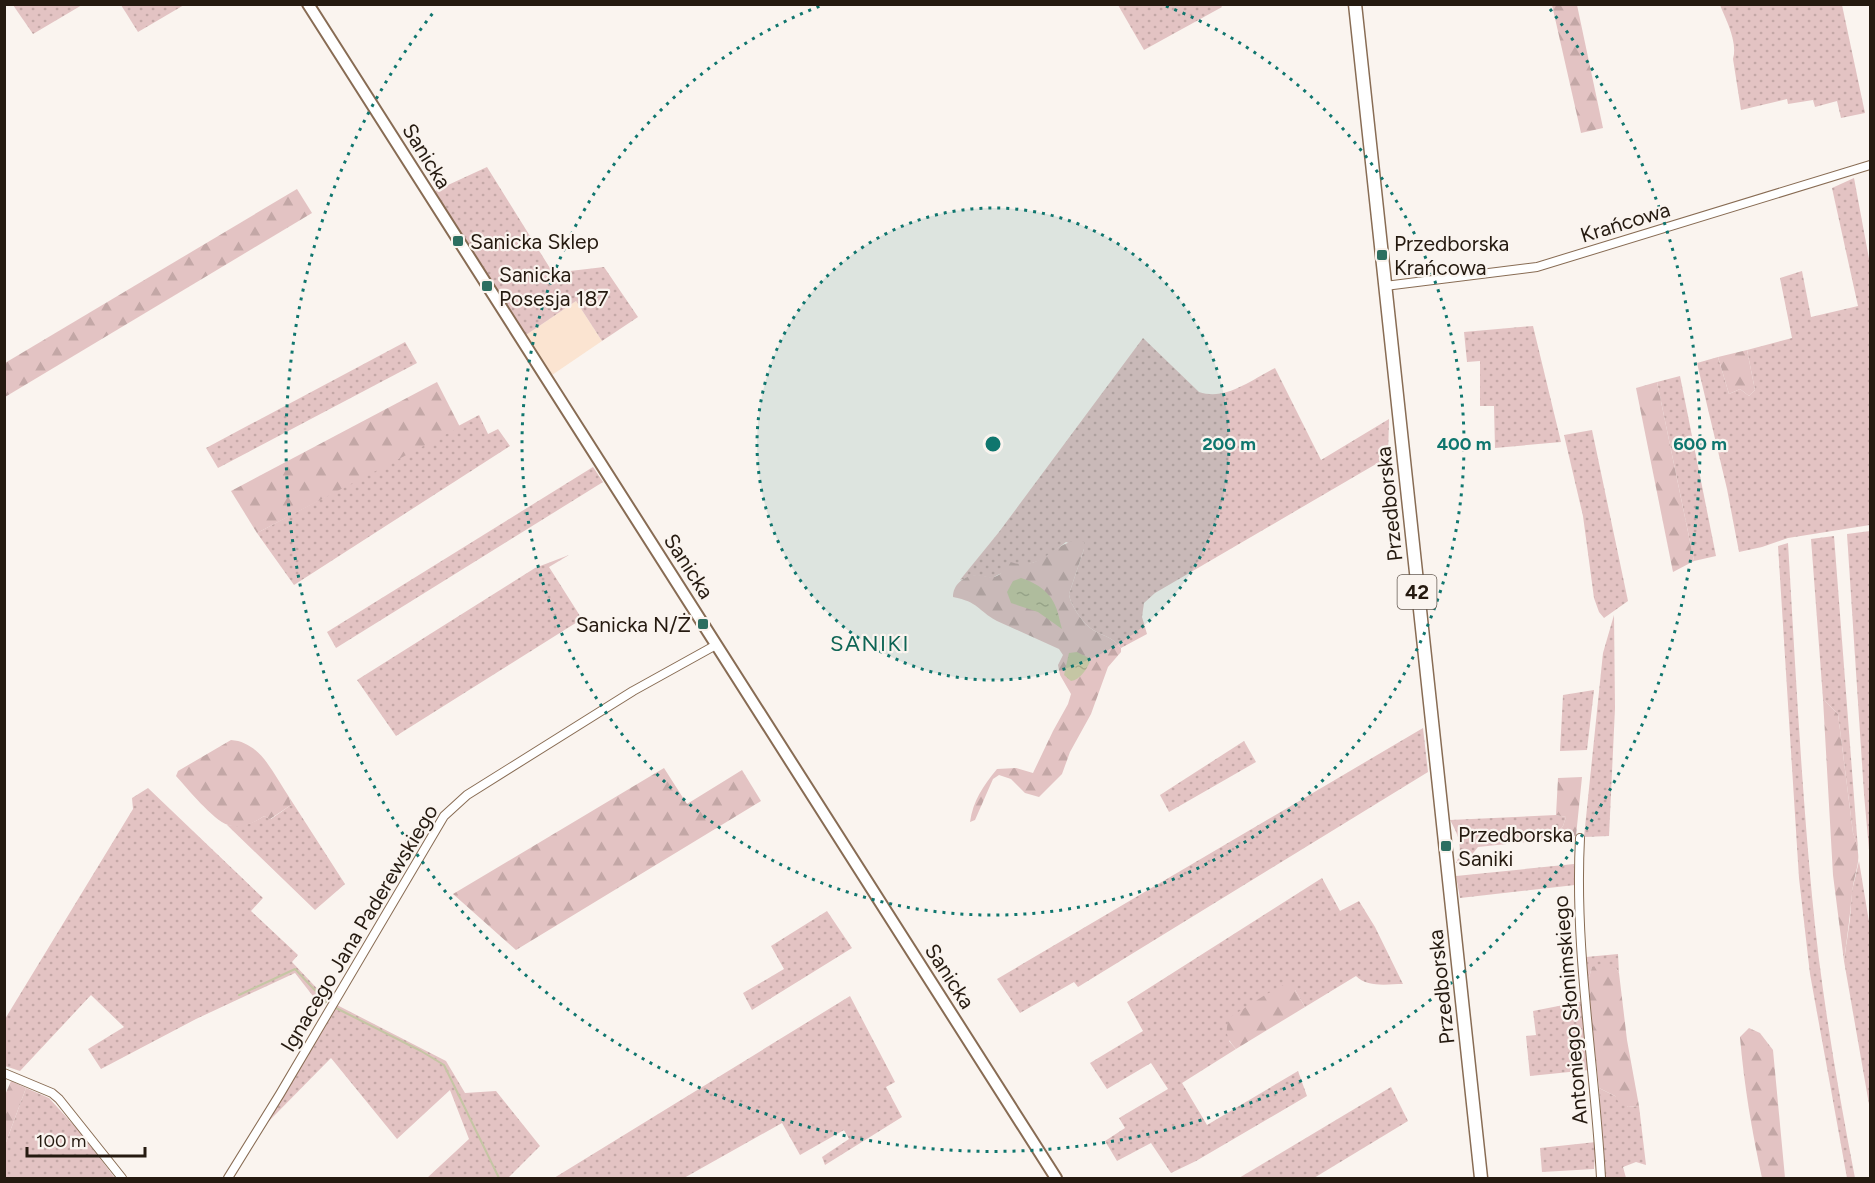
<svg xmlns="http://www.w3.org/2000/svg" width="1875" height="1183" viewBox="0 0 1875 1183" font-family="Figtree,sans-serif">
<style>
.built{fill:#fbe4d1}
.grass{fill:url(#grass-dots)}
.forest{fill:url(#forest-firs)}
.water{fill:url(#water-ripples)}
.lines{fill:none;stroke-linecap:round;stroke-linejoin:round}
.stream{stroke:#c5c6a4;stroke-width:2}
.street-casing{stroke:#886c54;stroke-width:10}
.secondary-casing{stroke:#886c54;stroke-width:14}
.primary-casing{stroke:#886c54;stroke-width:15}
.street{stroke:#fff;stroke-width:8}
.secondary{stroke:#fff;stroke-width:10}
.primary{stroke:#fff;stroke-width:12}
.ring{fill:none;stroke:#0f766e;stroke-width:3;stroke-dasharray:3 6}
.poi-dot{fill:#2c6f61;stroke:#faf4ef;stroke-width:2}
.labels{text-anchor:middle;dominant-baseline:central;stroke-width:4.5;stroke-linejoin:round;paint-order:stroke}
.shield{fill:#faf4ef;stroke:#655b53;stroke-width:1.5}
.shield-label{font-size:20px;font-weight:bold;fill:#251a10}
.street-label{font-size:21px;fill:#251a10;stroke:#faf4ef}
.poi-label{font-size:21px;fill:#251a10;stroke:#faf4ef;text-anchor:start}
.neighbourhood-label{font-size:22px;letter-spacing:1.5px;fill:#0f6555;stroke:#faf4ef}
.centre{fill:#0f766e;stroke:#faf4ef;stroke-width:3}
.ring-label{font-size:18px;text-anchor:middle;font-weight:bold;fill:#0f766e;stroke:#faf4ef;stroke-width:4.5;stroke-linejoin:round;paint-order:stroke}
</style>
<defs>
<pattern id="grass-dots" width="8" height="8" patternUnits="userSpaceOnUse" patternTransform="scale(1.5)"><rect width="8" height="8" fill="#e3c3c3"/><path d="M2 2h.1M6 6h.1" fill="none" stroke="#c3a7a6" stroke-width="1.8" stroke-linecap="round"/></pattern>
<pattern id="forest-firs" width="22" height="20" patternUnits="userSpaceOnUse" patternTransform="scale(1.5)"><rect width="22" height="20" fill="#e3c3c3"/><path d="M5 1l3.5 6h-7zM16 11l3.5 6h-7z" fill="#c3a7a6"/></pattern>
<pattern id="water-ripples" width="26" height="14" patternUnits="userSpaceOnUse" patternTransform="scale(1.5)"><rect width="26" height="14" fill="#c5c6a4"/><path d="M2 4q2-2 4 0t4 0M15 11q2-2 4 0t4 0" fill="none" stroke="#a9aa8c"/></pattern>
</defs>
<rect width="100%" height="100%" fill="#faf4ef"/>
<!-- built -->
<polygon class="built" points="576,301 602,341 552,375 526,335"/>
<!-- grass -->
<g class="grass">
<polygon points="1220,4 1222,7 1144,50 1118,5"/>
<polygon points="13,5 82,5 33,34"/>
<polygon points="121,5 184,5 138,32"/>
<path d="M1720 5H1842L1865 113 1841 118 1837 101 1815 107 1813 100 1788 104 1787 99 1741 110 1733 59C1738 42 1726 20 1720 5Z"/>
<polygon points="487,167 553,273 604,267 638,317 602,341 576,301 526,335 435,191"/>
<polygon points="1854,178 1870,264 1870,525 1788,538 1762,547 1739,552 1727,489 1697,363 1718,357 1729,394 1740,389 1749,396 1755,390 1747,350 1792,338 1780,278 1802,271 1811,317 1858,306 1832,188"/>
<polygon points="1533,326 1561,442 1495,448 1494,406 1480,406 1480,361 1467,362 1464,332"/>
<path d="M1143 338 1199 392C1226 401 1251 380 1275 368L1321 460 1389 419 1388 457 1155 593 1144 603 1142 617 1147 634 1121 648C1111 635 1100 636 1089 627 1081 620 1070 604 1069 594L1084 549 1066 542 1044 559 1026 565H1017L992 578 976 575 960 580 999 532Z"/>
<polygon points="405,342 417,363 218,468 206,448"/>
<polygon points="1680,376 1716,556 1694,561 1657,382"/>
<polygon points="479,415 488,434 498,429 510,446 294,585 257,533"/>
<polygon points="1592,430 1628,601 1604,618 1599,612 1594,598 1583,516 1564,435"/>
<polygon points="593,467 603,482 336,648 327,632"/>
<polygon points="1870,531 1870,861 1864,794 1847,534"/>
<polygon points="1834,536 1858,849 1853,833 1838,714 1823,699 1811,539"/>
<path d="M1788 543C1795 661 1801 779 1812 896 1821 991 1837 1085 1855 1178H1847L1810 974 1799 878 1778 546Z"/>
<polygon points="569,555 549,567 582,619 396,736 357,680 535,568"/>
<polygon points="1614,615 1615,708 1609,836 1584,837 1603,653"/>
<polygon points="1594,690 1587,750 1560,751 1563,695"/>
<polygon points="1423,728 1428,772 1078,987 1074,982 1020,1013 997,979"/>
<polygon points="1244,741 1256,762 1169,812 1160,795"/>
<polygon points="148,788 263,898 251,911 298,955 292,962 328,1000 325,1004 316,1000 295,973 196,1019 101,1069 88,1049 124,1027 91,995 20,1071 5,1066 5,1019 133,809 132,798"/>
<path d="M289 797 345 884 315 910 227 825C242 826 251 825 264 816L271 819 291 805Z"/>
<path d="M1556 815 1566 817 1563 826 1553 839 1478 847 1465 863H1456C1464 848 1458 834 1450 820Z"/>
<polygon points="1859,861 1870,928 1870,1110 1844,961 1850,919 1852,891"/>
<polygon points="1574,864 1575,885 1460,898 1456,876"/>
<path d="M1322 878 1340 911 1359 901 1375 927 1403 984C1388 984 1368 988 1356 976L1305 1007 1295 990 1229 1041 1236 1049 1182 1083 1207 1125 1298 1071 1307 1096 1196 1161 1171 1173 1151 1143 1117 1161 1105 1141 1125 1128 1119 1118 1168 1089 1151 1063 1107 1089 1090 1063 1143 1031 1127 1002Z"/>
<polygon points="827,911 852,948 752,1010 743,993 784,969 771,946"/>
<polygon points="1618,954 1619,973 1616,968 1592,967 1588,981 1586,957"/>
<polygon points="850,996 895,1082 886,1087 902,1117 825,1165 822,1157 849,1139 844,1130 800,1155 782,1123 684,1178 554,1178"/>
<polygon points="1584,1001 1589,1070 1530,1076 1526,1036 1536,1035 1533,1011"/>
<polygon points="337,1005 446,1061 465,1093 496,1091 540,1146 508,1178 427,1178 469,1139 450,1090 397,1139 331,1058 268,1122"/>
<polygon points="1391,1087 1408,1121 1314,1178 1239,1178"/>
<polygon points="26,1088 49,1098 79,1131 115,1178 5,1178 5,1145"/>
<polygon points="1599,1088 1615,1096 1628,1107 1639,1106 1646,1165 1636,1162 1623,1167 1626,1178 1605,1178"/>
<polygon points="1596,1142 1594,1169 1542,1172 1540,1148"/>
</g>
<!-- forest -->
<g class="forest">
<polygon points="1552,5 1577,5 1603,128 1581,133"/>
<polygon points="297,189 312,213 5,397 5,363"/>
<polygon points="1747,350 1755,390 1749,396 1740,389 1729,394 1718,357"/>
<polygon points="437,382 460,427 257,533 231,491"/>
<polygon points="1657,382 1694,561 1673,572 1636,388"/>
<path d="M1079 540 1084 542V549L1069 594C1070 604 1081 620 1089 627 1100 636 1111 635 1121 648V652L1108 667 1091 714 1070 752 1062 774 1039 797 1025 793 1011 779 999 775 993 779 975 820 970 822C973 801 983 786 997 769L1016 768 1033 773 1053 731 1068 704 1071 694 1060 675 1058 665 1063 655 1059 649 997 621C977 610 979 602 953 597 953 585 963 576 976 575 985 574 991 581 1000 574 1003 571 1006 565 1008 561 1040 574 1051 543 1079 540Z"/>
<path d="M1823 699 1838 714 1853 833C1864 863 1855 865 1852 894 1850 916 1847 938 1844 961L1833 875Z"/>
<path d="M231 740C261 742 274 775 289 797L291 805 270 819 264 816C254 823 241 829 228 825 213 820 187 788 176 776L178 771Z"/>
<polygon points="664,768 687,804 742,770 761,801 516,950 453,894"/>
<polygon points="1582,777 1576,836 1553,839 1563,826 1566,817 1556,815 1558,778"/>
<polygon points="1601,964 1616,968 1619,973 1627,1040 1639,1106 1628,1107 1619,1103 1615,1096 1599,1088 1588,990 1588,981 1592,967"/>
<path d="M1287 983 1295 990 1305 1007 1236 1049C1226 1038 1225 1032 1229 1018L1265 995Z"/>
<path d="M1749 1028 1760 1033 1773 1050 1785 1178H1762C1752 1132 1744 1085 1740 1037Z"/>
<polygon points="11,1081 26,1088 5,1145 5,1095"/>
</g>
<!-- water -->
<g class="water">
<path d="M1021 578C1037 583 1052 593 1057 610 1059 616 1060 623 1062 629L1038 612 1011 603 1007 592 1013 581Z"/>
<path d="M1077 652 1091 659C1088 668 1080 680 1071 681L1064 675 1069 653Z"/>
</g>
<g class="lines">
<!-- stream -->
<g class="stream">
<polyline points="239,995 295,969 326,1002"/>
<polyline points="334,1007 421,1051 444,1065 499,1178"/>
</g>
<!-- street casing -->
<g class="street-casing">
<g id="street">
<polyline points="1385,286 1537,267 1870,165"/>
<path d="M1580 838C1574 952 1595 1065 1601 1178"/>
<polyline points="4,1073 52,1093 59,1099 122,1178"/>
<polyline points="228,1178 280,1094 444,816 467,795 633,691 716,645"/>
</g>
</g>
<!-- secondary casing -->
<g class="secondary-casing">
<polyline id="secondary" points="308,4 1056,1178"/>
</g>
<!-- primary casing -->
<g class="primary-casing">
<polyline id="primary" points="1355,4 1481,1178"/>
</g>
<!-- street -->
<use href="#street" class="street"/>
<!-- secondary -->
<use href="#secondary" class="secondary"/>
<!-- primary -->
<use href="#primary" class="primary"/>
</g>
<!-- distance rings -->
<circle cx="993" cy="444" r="236" fill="#0f766e" fill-opacity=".12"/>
<g class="ring">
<circle cx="993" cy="444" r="236"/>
<path d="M1166 6A471 471 0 1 1 820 6"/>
<path d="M1550 9A707 707 0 1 1 436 9"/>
</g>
<!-- markers -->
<g class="poi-dot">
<rect x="452" y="235" width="12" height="12" rx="3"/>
<rect x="1376" y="249" width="12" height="12" rx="3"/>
<rect x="481" y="280" width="12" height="12" rx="3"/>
<rect x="697" y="618" width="12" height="12" rx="3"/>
<rect x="1440" y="840" width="12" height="12" rx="3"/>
</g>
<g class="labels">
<!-- shield labels -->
<rect class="shield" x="1397.5" y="575" width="39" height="34" rx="4.5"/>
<g class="shield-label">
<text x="1417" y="592">42</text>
</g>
<!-- street labels -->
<g class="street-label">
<text transform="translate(427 156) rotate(58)">Sanicka</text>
<text transform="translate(1625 222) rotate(-17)">Krańcowa</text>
<text transform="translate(1389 504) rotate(-96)">Przedborska</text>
<text transform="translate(689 566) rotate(57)">Sanicka</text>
<text transform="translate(359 928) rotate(-59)">Ignacego Jana Paderewskiego</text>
<text transform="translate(950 976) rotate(57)">Sanicka</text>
<text transform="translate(1441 987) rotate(-96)">Przedborska</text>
<text transform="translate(1570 1010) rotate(-95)">Antoniego Słonimskiego</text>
</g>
<!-- poi labels -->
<g class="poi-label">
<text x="470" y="241">Sanicka Sklep</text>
<text x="1394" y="243">Przedborska<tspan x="1394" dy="24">Krańcowa</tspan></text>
<text x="499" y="274">Sanicka<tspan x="499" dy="24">Posesja 187</tspan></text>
<text x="691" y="624" text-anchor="end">Sanicka N/Ż</text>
<text x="1458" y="834">Przedborska<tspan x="1458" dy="24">Saniki</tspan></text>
</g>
<!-- neighbourhood labels -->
<g class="neighbourhood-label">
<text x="870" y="643">SANIKI</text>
</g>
</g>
<circle cx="993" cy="444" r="9" class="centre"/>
<g class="ring-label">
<text x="1229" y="450">200 m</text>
<text x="1464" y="450">400 m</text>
<text x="1700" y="450">600 m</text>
</g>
<!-- border -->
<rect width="1875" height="1183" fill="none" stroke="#251a10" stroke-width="12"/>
<!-- scale -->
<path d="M27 1147v9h118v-9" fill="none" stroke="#251a10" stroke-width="3"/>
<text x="36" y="1147" font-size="18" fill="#251a10" stroke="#faf4ef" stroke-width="4.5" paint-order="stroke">100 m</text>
</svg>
